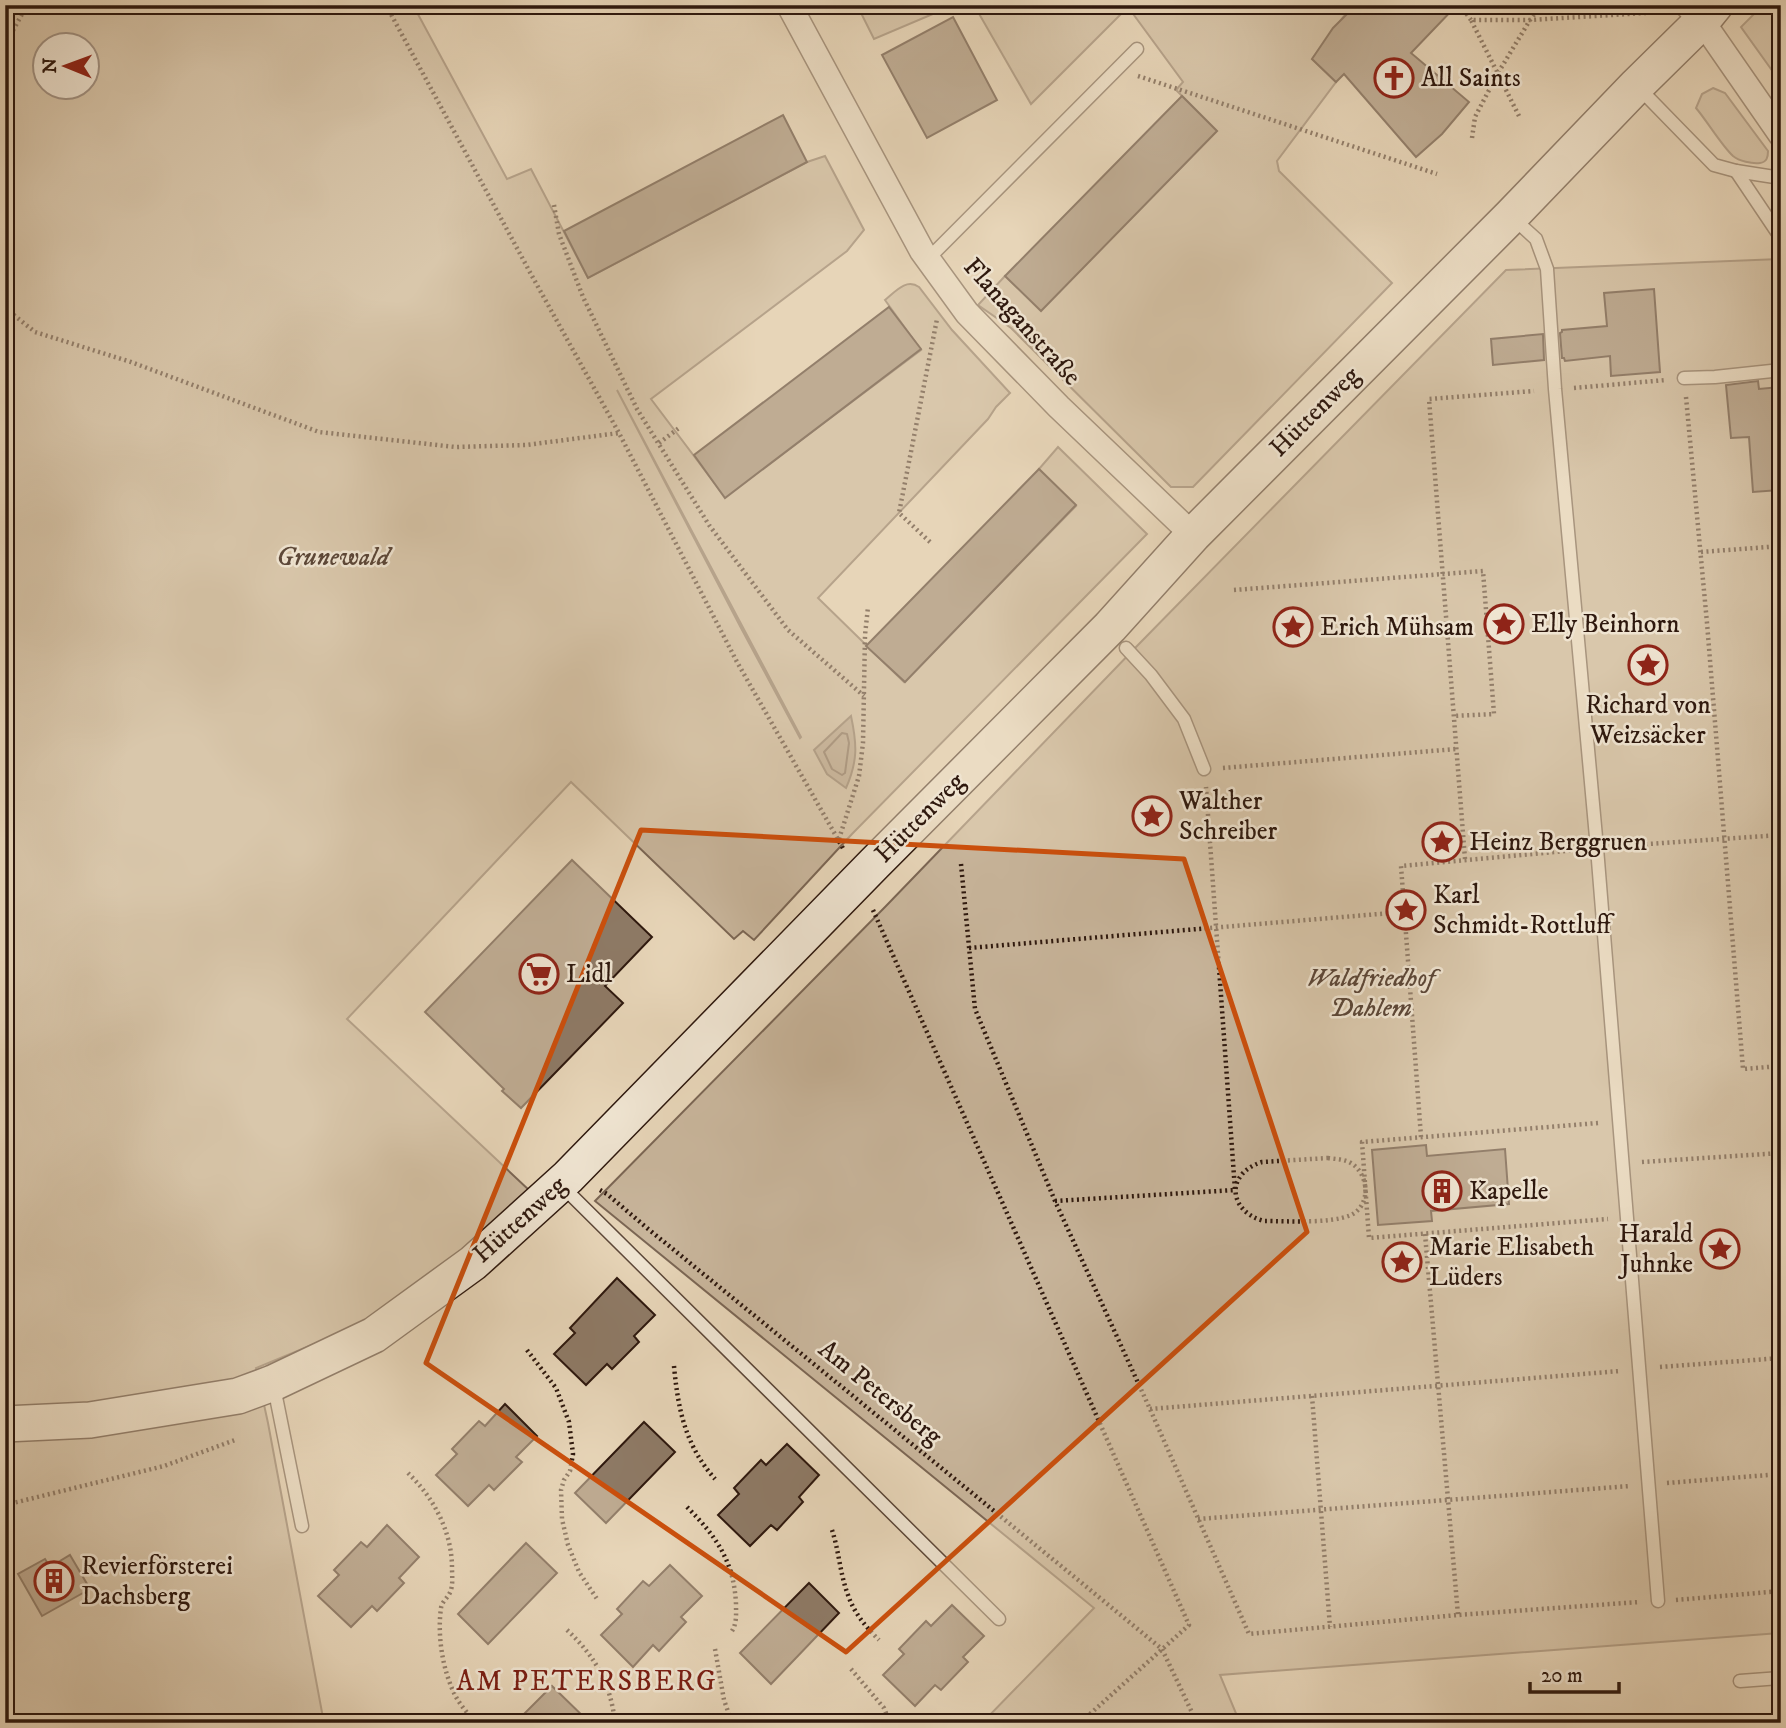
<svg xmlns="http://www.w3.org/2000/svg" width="1786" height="1728" viewBox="0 0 1786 1728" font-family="'IM FELL DW Pica',serif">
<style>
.green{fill:#c8b59b;stroke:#7b6654;stroke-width:2;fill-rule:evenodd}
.water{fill:#a8957e;stroke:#776351;stroke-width:2}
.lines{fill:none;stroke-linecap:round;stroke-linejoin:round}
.shore{stroke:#6b5646;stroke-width:2}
.building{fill:#8e7a66;stroke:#2e180e;stroke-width:2}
.lane-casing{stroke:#5c4738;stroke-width:15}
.street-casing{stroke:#5c4738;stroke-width:27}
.secondary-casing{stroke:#2e180e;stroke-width:38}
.path{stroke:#2e180e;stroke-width:4.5;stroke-dasharray:2 3.5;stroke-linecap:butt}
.lane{stroke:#efe4d1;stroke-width:12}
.street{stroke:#efe4d1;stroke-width:24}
.secondary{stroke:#efe4d1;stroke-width:35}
.marked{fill:none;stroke:#cc4f0c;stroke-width:5;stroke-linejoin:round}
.labels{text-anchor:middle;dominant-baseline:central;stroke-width:5;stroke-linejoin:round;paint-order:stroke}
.poi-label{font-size:26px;fill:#2e180e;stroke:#efe4d1;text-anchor:start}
.street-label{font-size:26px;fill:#2e180e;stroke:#efe4d1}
.park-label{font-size:26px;font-style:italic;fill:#5c4738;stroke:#efe4d1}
.neighbourhood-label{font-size:28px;letter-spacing:2px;fill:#7a1f14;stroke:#efe4d1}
</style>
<rect width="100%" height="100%" fill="#e7d5b8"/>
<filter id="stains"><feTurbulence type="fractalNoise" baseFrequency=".00286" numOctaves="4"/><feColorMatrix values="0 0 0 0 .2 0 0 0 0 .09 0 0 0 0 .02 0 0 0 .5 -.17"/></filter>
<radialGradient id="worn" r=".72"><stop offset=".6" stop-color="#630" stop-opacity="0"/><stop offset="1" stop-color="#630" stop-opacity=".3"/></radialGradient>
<!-- green -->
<g class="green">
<path d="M5 5H413L507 179 531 169 588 278 807 162 825 156 864 230 847 251 651 399 725 497 921 350 885 300C895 292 906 278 919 287L952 330 1010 393 996 407 988 419 818 598 904 682 1076 506 1039 469 1058 447 1147 534 852 834 754 940 743 931 734 939 571 782 347 1019 530 1191 467 1251 394 1303 348 1330 256 1368 268 1423 324 1723H5ZM46 46H88V88H46ZM617 390 801 737 800 738 741 628Z"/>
<polygon points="857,5 954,5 874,39"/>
<polygon points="974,5 1352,5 1312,59 1336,82 1277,161 1279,171 1392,283 1193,487 1171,487 1011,328 978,305 1005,276 1041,310 1217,131 1176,90 1183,82 1128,7 1031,104"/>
<polygon points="1763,5 1781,5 1781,83 1741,27"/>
<path d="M1713 88 1725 93 1768 151C1768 157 1767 162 1760 163 1752 164 1739 161 1733 156 1722 146 1707 121 1696 108L1702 94Z"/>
<polygon points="1781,259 1781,1633 1220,1675 1240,1723 982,1723 1094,1608 595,1201 886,906 1137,646 1506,270"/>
</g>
<!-- water -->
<path class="water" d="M851 716C857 744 858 761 846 788L827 774 814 750Z"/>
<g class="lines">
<!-- shore -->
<polygon class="shore" points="842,733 847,734 849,743 845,773 842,775 832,769 824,752"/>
</g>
<!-- building -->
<g class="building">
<polygon points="1362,5 1457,5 1411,53 1469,102 1442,134 1416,157 1344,74 1336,82 1312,59 1333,28 1349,12"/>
<polygon points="953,17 997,100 927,138 882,55"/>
<polygon points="1182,96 1217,131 1041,311 1005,276"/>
<polygon points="783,115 807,162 588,278 564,231"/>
<polygon points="1654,289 1660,372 1611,376 1610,356 1565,361 1564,358 1562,358 1560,333 1562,332 1562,330 1607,326 1604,293"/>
<polygon points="889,307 921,349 725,498 694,455"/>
<polygon points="1543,334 1544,360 1493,365 1491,339"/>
<polygon points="1758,381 1759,389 1781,387 1781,490 1753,492 1749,437 1731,438 1726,385"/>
<polygon points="1039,469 1076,505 905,682 866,646"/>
<polygon points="572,860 652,937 605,986 623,1003 521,1108 502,1091 504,1089 425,1012"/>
<polygon points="1426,1145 1427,1156 1505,1149 1509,1204 1431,1211 1432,1221 1378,1225 1372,1150"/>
<polygon points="617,1278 655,1315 634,1336 639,1342 612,1369 607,1364 586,1385 554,1354 575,1333 570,1328"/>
<polygon points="505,1404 537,1436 516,1457 522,1462 494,1490 489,1485 468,1506 436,1475 457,1454 452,1449 479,1421 485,1426"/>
<polygon points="644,1422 675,1452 606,1523 575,1493"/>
<polygon points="787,1444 819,1475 799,1497 803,1502 777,1530 771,1525 750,1546 718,1515 739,1494 734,1488 761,1460 766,1465"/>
<polygon points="387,1525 419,1557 399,1578 404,1583 377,1611 372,1606 351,1627 318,1596 339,1575 334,1570 361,1542 367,1547"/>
<polygon points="526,1543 557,1573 488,1644 458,1614"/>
<polygon points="70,1555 90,1589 42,1616 18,1574 45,1559 50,1567"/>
<polygon points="670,1565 702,1596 681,1617 686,1622 659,1651 653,1645 633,1667 601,1635 622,1614 617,1609 643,1581 649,1586"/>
<polygon points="809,1583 839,1613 771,1684 740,1653"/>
<polygon points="952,1605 984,1636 963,1657 968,1662 941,1690 935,1685 915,1706 883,1675 904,1654 899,1649 926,1621 931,1626"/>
<polygon points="552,1686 590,1723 515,1723"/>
</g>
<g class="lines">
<!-- lane casing -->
<g class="lane-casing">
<g id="lane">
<polyline points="1637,86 1714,165 1736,171 1781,178"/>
<polyline points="1736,171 1781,238"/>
<polyline points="1513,218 1536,239 1547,269 1555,389 1597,848 1658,1601"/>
<polyline points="928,259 1137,49"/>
<polyline points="1684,378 1715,377 1781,370"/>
<polyline points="1126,648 1151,675 1184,719 1204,769"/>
<polyline points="561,1185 999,1619"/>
<polyline points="274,1387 302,1526"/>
<polyline points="1740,1681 1781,1678"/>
</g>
</g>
<!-- street casing -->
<g class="street-casing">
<g id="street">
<polyline points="789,5 922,251 967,313 1059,407 1193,535"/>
<polyline points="1687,5 1702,21 1781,135"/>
</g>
</g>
<!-- secondary casing -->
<g class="secondary-casing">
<polyline id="secondary" points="5,1424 90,1420 238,1396 273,1383 374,1335 473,1263 568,1177 874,864 1110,627 1193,535 1511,216 1637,85 1702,21 1715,5"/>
</g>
<!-- path -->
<g class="path">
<polyline points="386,5 532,276 619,433 737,662 844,850"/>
<polyline points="1460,5 1471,20"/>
<polyline points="5,45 27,5"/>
<polyline points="1138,76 1437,174"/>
<polyline points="1519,116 1471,20 1530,20 1661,12"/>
<polyline points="1472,138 1475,117 1498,73 1530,20 1541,5"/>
<polyline points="554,205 559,234 583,297 637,409 709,525 788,630 864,696"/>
<polyline points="5,308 35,332 131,362 319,432 455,447 526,445 619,433"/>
<polyline points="1574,388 1666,380"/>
<polyline points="1686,397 1707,623 1743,1069 1781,1066"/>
<polyline points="659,443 679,428"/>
<polyline points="930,542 899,513 937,319"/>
<polyline points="1701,552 1781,546"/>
<polyline points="1234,590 1483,571 1494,714 1453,716"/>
<polyline points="1223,768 1456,749"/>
<polyline points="839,839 859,776 863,743 865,635 868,607"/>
<polyline points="1618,846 1781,835"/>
<polyline points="1465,859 1429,399 1534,391"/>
<polyline points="961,864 975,1009 1055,1201 1150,1409 1249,1634 1458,1615 1639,1602"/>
<polyline points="873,910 1189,1625 1080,1723"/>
<polyline points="969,948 1403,912"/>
<polyline points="1598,1123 1362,1142 1369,1238 1608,1219"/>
<polyline points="1421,1137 1401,866 1577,850"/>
<path d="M1328 1158C1335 1159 1342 1159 1349 1162 1369 1172 1372 1205 1351 1215 1330 1224 1288 1221 1264 1221 1229 1212 1224 1174 1262 1162Z"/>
<polyline points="1642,1162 1781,1153"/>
<polyline points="600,1190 607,1194 647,1228 988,1506 1162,1649 1197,1723"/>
<polyline points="1055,1201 1235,1190 1206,787"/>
<polyline points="1425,1234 1458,1615"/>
<polyline points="527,1350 556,1388 569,1422 573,1454 570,1471 564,1480 561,1490 562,1519 568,1545 579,1572 597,1599"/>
<path d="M674 1366C678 1409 685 1445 715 1479"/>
<polyline points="1660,1367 1781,1358"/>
<polyline points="1312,1396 1330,1627"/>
<polyline points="1150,1409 1620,1371"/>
<path d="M408 1473C434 1498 452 1532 452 1568 452 1575 453 1583 451 1590 449 1597 442 1601 441 1608 437 1637 443 1672 456 1697 461 1706 469 1715 476 1723"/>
<polyline points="1667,1483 1781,1474"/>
<polyline points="5,1505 164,1466 235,1440"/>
<path d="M687 1507C717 1537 734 1562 736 1604 736 1614 737 1623 732 1631"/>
<polyline points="1198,1519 1630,1486"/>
<path d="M832 1530C839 1551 840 1574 848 1595 854 1613 866 1627 879 1640"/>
<polyline points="1676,1600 1781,1591"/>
<path d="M567 1630C595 1656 611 1684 615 1723"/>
<polyline points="715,1649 724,1700 732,1723"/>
<polyline points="851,1669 884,1708 890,1723"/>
</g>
<!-- lane -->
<use href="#lane" class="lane"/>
<!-- street -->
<use href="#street" class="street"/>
<!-- secondary -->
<use href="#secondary" class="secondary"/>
</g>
<!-- marked area -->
<path d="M0 0H1786V1728H0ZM641 830 1184 859 1307 1232 846 1652 426 1363Z" fill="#e7d5b8" fill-opacity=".55" fill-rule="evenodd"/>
<path class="marked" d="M641 830 1184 859 1307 1232 846 1652 426 1363Z"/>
<!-- icons -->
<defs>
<g id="church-ring" transform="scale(2.0125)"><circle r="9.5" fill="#efe4d1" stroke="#8f2418" stroke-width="1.5"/><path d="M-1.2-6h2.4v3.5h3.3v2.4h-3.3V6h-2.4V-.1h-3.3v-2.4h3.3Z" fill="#8f2418"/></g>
<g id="sight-ring" transform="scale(2.0125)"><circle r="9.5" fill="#efe4d1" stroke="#8f2418" stroke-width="1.5"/><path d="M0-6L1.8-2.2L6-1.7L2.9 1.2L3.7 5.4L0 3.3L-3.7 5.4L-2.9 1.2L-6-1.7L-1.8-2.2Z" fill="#8f2418"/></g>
<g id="supermarket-ring" transform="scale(2.0125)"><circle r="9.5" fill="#efe4d1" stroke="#8f2418" stroke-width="1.5"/><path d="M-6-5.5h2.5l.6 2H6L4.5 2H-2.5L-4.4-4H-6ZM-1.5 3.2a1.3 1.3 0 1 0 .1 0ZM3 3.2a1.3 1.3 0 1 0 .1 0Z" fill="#8f2418"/></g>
<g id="building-ring" transform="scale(2.0125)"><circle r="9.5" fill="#efe4d1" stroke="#8f2418" stroke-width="1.5"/><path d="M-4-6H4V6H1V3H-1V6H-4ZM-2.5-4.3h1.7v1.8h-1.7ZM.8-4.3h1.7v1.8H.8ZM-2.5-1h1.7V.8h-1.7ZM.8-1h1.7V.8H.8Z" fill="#8f2418"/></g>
</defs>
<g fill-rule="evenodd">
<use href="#church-ring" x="1394" y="78"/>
<use href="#sight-ring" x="1504" y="624"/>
<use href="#sight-ring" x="1293" y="627"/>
<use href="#sight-ring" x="1648" y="665"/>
<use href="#sight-ring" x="1152" y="816"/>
<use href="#sight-ring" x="1442" y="842"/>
<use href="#sight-ring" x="1406" y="910"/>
<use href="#supermarket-ring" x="539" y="974"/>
<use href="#building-ring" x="1442" y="1191"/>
<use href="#sight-ring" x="1720" y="1249"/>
<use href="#sight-ring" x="1402" y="1262"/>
<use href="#building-ring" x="54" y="1581"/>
</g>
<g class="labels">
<!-- poi labels -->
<g class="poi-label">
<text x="1421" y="78">All Saints</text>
<text x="1531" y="624">Elly Beinhorn</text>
<text x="1320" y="627">Erich Mühsam</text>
<text x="1648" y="705" text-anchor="middle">Richard von<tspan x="1648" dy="30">Weizsäcker</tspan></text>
<text x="1179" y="801">Walther<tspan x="1179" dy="30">Schreiber</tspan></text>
<text x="1469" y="842">Heinz Berggruen</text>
<text x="1433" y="895">Karl<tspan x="1433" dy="30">Schmidt-Rottluff</tspan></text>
<text x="566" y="974">Lidl</text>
<text x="1469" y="1191">Kapelle</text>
<text x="1693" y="1234" text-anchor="end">Harald<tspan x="1693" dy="30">Juhnke</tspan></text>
<text x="1429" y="1247">Marie Elisabeth<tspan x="1429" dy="30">Lüders</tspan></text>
<text x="81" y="1566">Revierförsterei<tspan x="81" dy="30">Dachsberg</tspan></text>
</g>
<!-- street labels -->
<g class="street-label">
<text transform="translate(1022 322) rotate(48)">Flanaganstraße</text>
<text transform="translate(1315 412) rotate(-45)">Hüttenweg</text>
<text transform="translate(920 818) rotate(-45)">Hüttenweg</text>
<text transform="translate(520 1220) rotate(-42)">Hüttenweg</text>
<text transform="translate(880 1393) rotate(39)">Am Petersberg</text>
</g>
<!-- park labels -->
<g class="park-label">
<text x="333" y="557">Grunewald</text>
<text x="1371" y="978">Waldfriedhof<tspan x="1371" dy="30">Dahlem</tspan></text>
</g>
<!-- neighbourhood labels -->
<g class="neighbourhood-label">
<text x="587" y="1681">AM PETERSBERG</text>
</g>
</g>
<!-- margin -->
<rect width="1786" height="1728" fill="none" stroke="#e7d5b8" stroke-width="28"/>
<rect x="7" y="7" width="1772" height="1714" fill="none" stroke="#2e180e" stroke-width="3.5"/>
<rect x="14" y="14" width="1758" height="1700" fill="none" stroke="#2e180e" stroke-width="2"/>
<!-- north arrow -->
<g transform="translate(66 66) rotate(271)"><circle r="33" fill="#efe4d1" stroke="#a29283" stroke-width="2"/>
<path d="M0-5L12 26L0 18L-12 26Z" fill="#8f2418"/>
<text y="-10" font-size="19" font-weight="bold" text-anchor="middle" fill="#2e180e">N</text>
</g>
<!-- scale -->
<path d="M1530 1682v10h89v-10" fill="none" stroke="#2e180e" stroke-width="3.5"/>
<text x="1541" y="1682" font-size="21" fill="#2e180e" stroke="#efe4d1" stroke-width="5" paint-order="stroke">20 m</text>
<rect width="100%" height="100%" filter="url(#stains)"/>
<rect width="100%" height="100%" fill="url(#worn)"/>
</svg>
